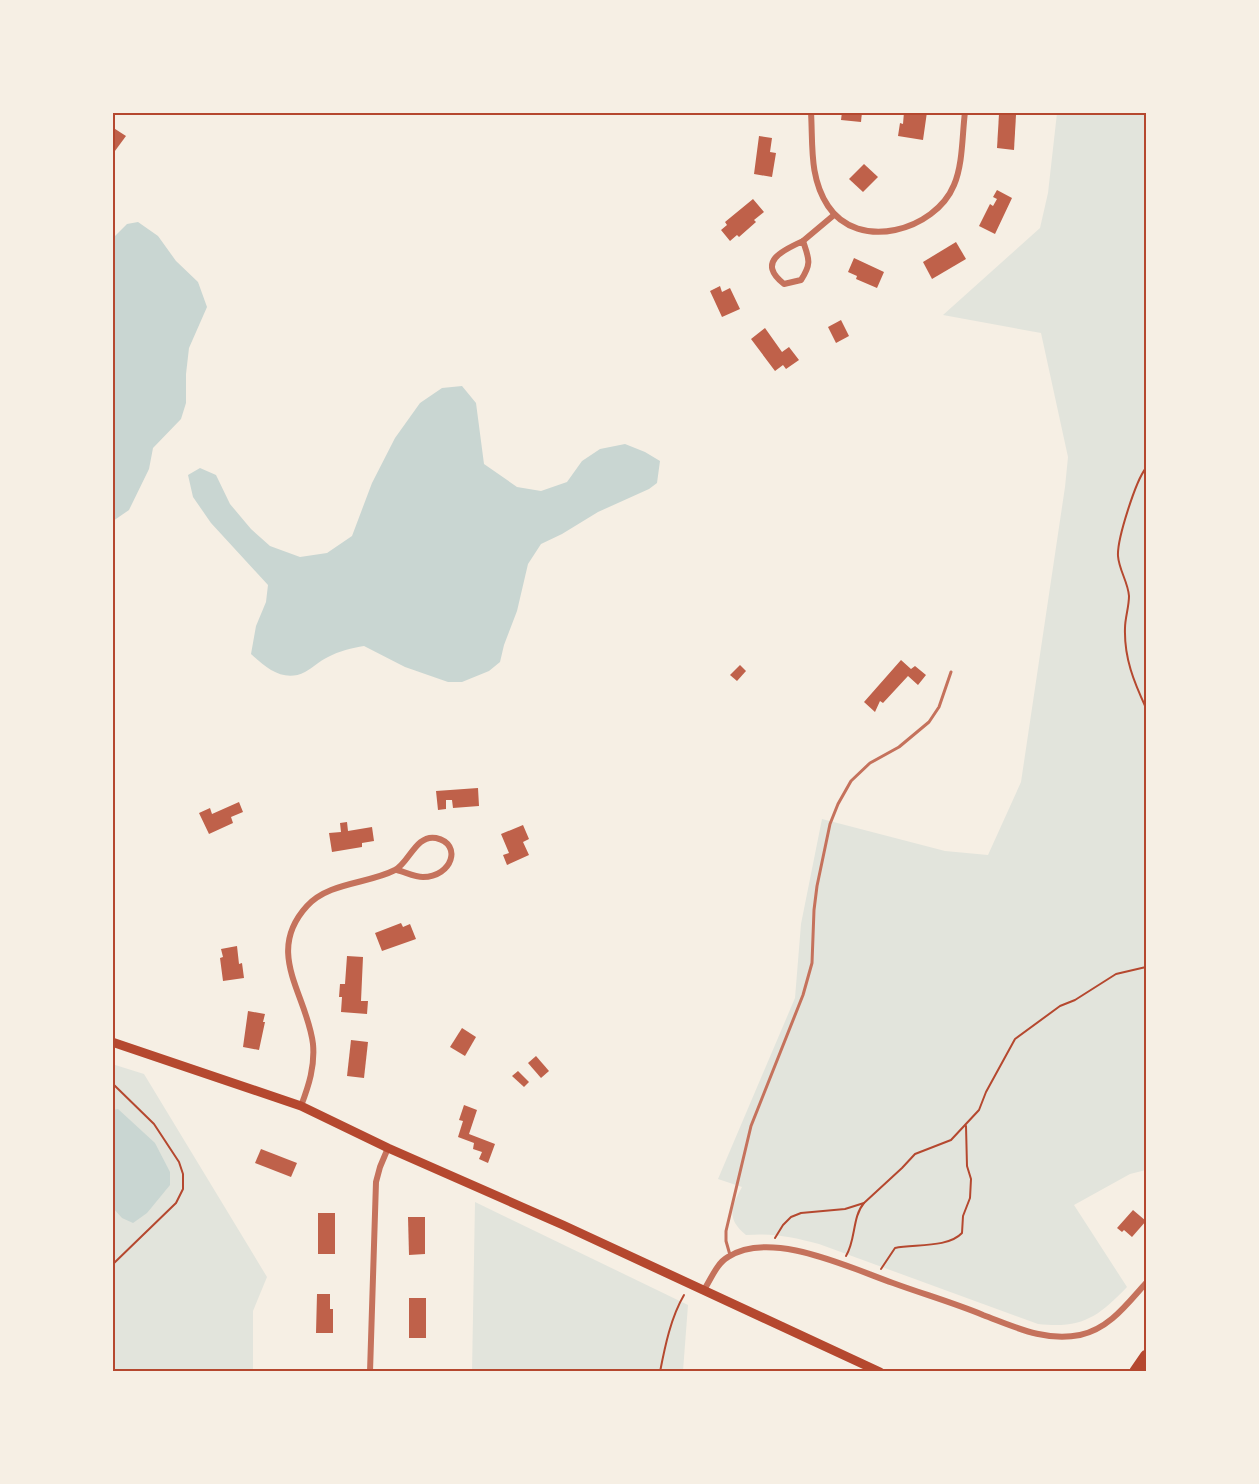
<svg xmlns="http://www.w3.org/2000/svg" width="1259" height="1484" viewBox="0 0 1259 1484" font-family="'Asap Condensed',sans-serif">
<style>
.green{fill:#e2e4dc}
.water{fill:#c9d6d2}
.building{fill:#bf614a}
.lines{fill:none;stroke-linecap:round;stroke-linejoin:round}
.path{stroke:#b5482f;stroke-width:2}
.service{stroke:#c5725c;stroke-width:3}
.minor{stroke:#c5725c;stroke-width:6}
.secondary{stroke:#b5482f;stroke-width:9}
.motorway{stroke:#b5482f;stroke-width:12}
.neatline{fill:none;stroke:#b5482f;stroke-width:2}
</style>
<rect width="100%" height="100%" fill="#f6efe4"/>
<!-- green -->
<g class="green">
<path d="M1057 113H1146V1170L1130 1174 1074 1205 1127 1287C1098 1317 1082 1329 1038 1324L819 1244C792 1237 774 1233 746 1235 726 1219 731 1207 742 1187L718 1179 795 998 801 924 822 819 945 851 988 855 1021 782 1065 487 1068 457 1041 333 943 315 1040 228 1048 193Z"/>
<polygon points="112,1064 144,1074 267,1277 253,1311 253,1371 113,1371"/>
<polygon points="475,1202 688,1305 683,1371 472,1372"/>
</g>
<!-- water -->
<g class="water">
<polygon points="138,222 158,236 176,261 198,282 207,307 189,348 186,374 186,403 181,419 153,448 149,469 129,510 113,521 113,238 127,224"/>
<path d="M462 386 476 403 484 464 517 487 541 491 567 482 582 461 600 449 625 444 645 452 660 461 657 483 649 489 598 512 562 534 541 544 528 564 517 611 504 645 500 662 489 671 462 682H448L405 667 364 646C352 648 339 651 328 657 319 661 313 668 305 672 284 683 266 668 251 654L256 626 266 602 268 585 211 523 193 497 188 475 200 468 216 475 230 504 251 529 270 546 300 557 327 553 352 536 372 483 395 438 420 403 442 388Z"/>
<polygon points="118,1109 155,1143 170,1172 170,1185 147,1213 133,1223 122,1218 113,1208 113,1110"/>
</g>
<!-- building -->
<g class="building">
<polygon points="842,112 862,112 861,122 841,120"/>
<polygon points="904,112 927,112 923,140 898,136 900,123 903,124"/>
<polygon points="999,114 1016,115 1014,150 997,148"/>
<polygon points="112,127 126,136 112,155"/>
<polygon points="759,136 772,138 770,152 776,153 772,177 754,174"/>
<polygon points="864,164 878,177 863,192 849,179"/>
<polygon points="997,190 1012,198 995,234 979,226 990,204 993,206 997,199 993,197"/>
<polygon points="753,199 764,212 754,220 756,222 739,237 737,235 730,241 721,230 727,225 725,222"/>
<polygon points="956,242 966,259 932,279 923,262"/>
<polygon points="854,258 884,272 877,288 856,279 857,276 848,272"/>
<polygon points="720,286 722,292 730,288 740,309 722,317 710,291"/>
<polygon points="841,320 849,336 836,343 828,327"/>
<polygon points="765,328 782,352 789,347 799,360 786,369 783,365 775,371 751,339"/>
<polygon points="901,660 911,669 915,666 926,675 918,685 908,676 883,703 880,701 875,712 864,702"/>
<polygon points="740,665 746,671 737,681 730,675"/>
<polygon points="478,788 479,806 453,808 452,800 446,800 446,809 438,810 436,791"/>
<polygon points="239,802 243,812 231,817 233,823 209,834 199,813 210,808 212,814"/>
<polygon points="347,822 348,831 372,827 374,841 362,843 362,847 332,852 329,833 341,832 340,823"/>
<polygon points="523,825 529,839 523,842 529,855 507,865 503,855 509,853 501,834"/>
<polygon points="401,923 403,927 410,924 416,939 382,951 375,933"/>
<polygon points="237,946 239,964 242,963 244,978 223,981 220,958 223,957 221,949"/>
<polygon points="347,956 363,957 361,1001 368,1001 367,1014 341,1012 342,997 339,997 340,984 345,984"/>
<polygon points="248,1011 265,1014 263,1022 265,1022 259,1050 243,1047"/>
<polygon points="462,1028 476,1037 465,1056 450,1047"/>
<polygon points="351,1040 368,1042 364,1078 347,1076"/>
<polygon points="536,1056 549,1071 541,1078 528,1063"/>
<polygon points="518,1071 529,1082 524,1087 512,1076"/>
<polygon points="464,1105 477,1110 469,1134 495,1144 488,1163 479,1159 482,1152 473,1149 474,1143 458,1137 463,1121 459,1120"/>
<polygon points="261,1149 297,1163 291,1177 255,1163"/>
<polygon points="1133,1210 1146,1221 1132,1237 1124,1230 1122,1232 1117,1228"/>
<rect x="318" y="1213" width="17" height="41"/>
<polygon points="408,1217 425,1217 425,1254 409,1255"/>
<polygon points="317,1294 330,1294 330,1309 333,1309 333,1333 316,1333"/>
<rect x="409" y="1298" width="17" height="40"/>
</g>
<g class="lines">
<!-- path -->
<g class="path">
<path d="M1146 468C1136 480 1117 539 1118 556 1119 570 1128 582 1129 596 1129 607 1125 618 1125 628 1124 658 1134 682 1146 708"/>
<polyline points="112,1083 154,1124 179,1162 183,1174 183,1189 176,1203 112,1265"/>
<polyline points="775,1238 783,1225 791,1217 801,1213 845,1209 864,1203 902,1168 915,1154 951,1140 979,1110 986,1092 1015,1039 1060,1006 1075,1000 1116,974 1146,967"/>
<path d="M846 1256C856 1240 852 1217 864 1203"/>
<path d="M881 1269 895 1248C915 1244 948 1248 962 1233L963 1216 970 1198 971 1179 967 1166 966 1126"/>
<path d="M660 1372C665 1346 671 1317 684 1295"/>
</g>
<!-- service -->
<polyline class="service" points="730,1255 726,1241 726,1231 751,1126 803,995 812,963 814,910 817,886 830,824 838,804 851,781 870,763 899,747 929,722 939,707 951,672"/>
<!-- minor -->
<g class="minor">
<path d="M811 112C813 145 809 177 828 206 858 252 935 231 954 185 963 164 962 136 965 112"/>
<path d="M803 241C809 259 812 263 801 280L784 284C756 262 783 250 803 241Z"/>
<polyline points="803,241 834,215"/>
<path d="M301 1106C309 1085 315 1066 313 1044 307 994 264 953 307 906 329 882 368 884 395 870 409 863 416 834 436 838 463 844 452 877 423 877 415 877 405 872 397 870"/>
<path d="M704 1290C711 1279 717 1263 728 1257 771 1229 850 1268 893 1283 923 1294 954 1303 983 1315 1015 1327 1045 1342 1080 1335 1109 1329 1127 1304 1146 1283"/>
<polyline points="370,1372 376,1182 380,1167 388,1148"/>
</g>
<!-- secondary -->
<polyline class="secondary" points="112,1042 301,1106 388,1148 563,1225 880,1372"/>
<!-- motorway -->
<polyline class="motorway" points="1135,1372 1146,1356"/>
</g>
<!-- border -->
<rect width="1259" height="1484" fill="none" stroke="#f6efe4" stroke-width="228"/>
<rect x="114" y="114" width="1031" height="1256" class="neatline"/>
</svg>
